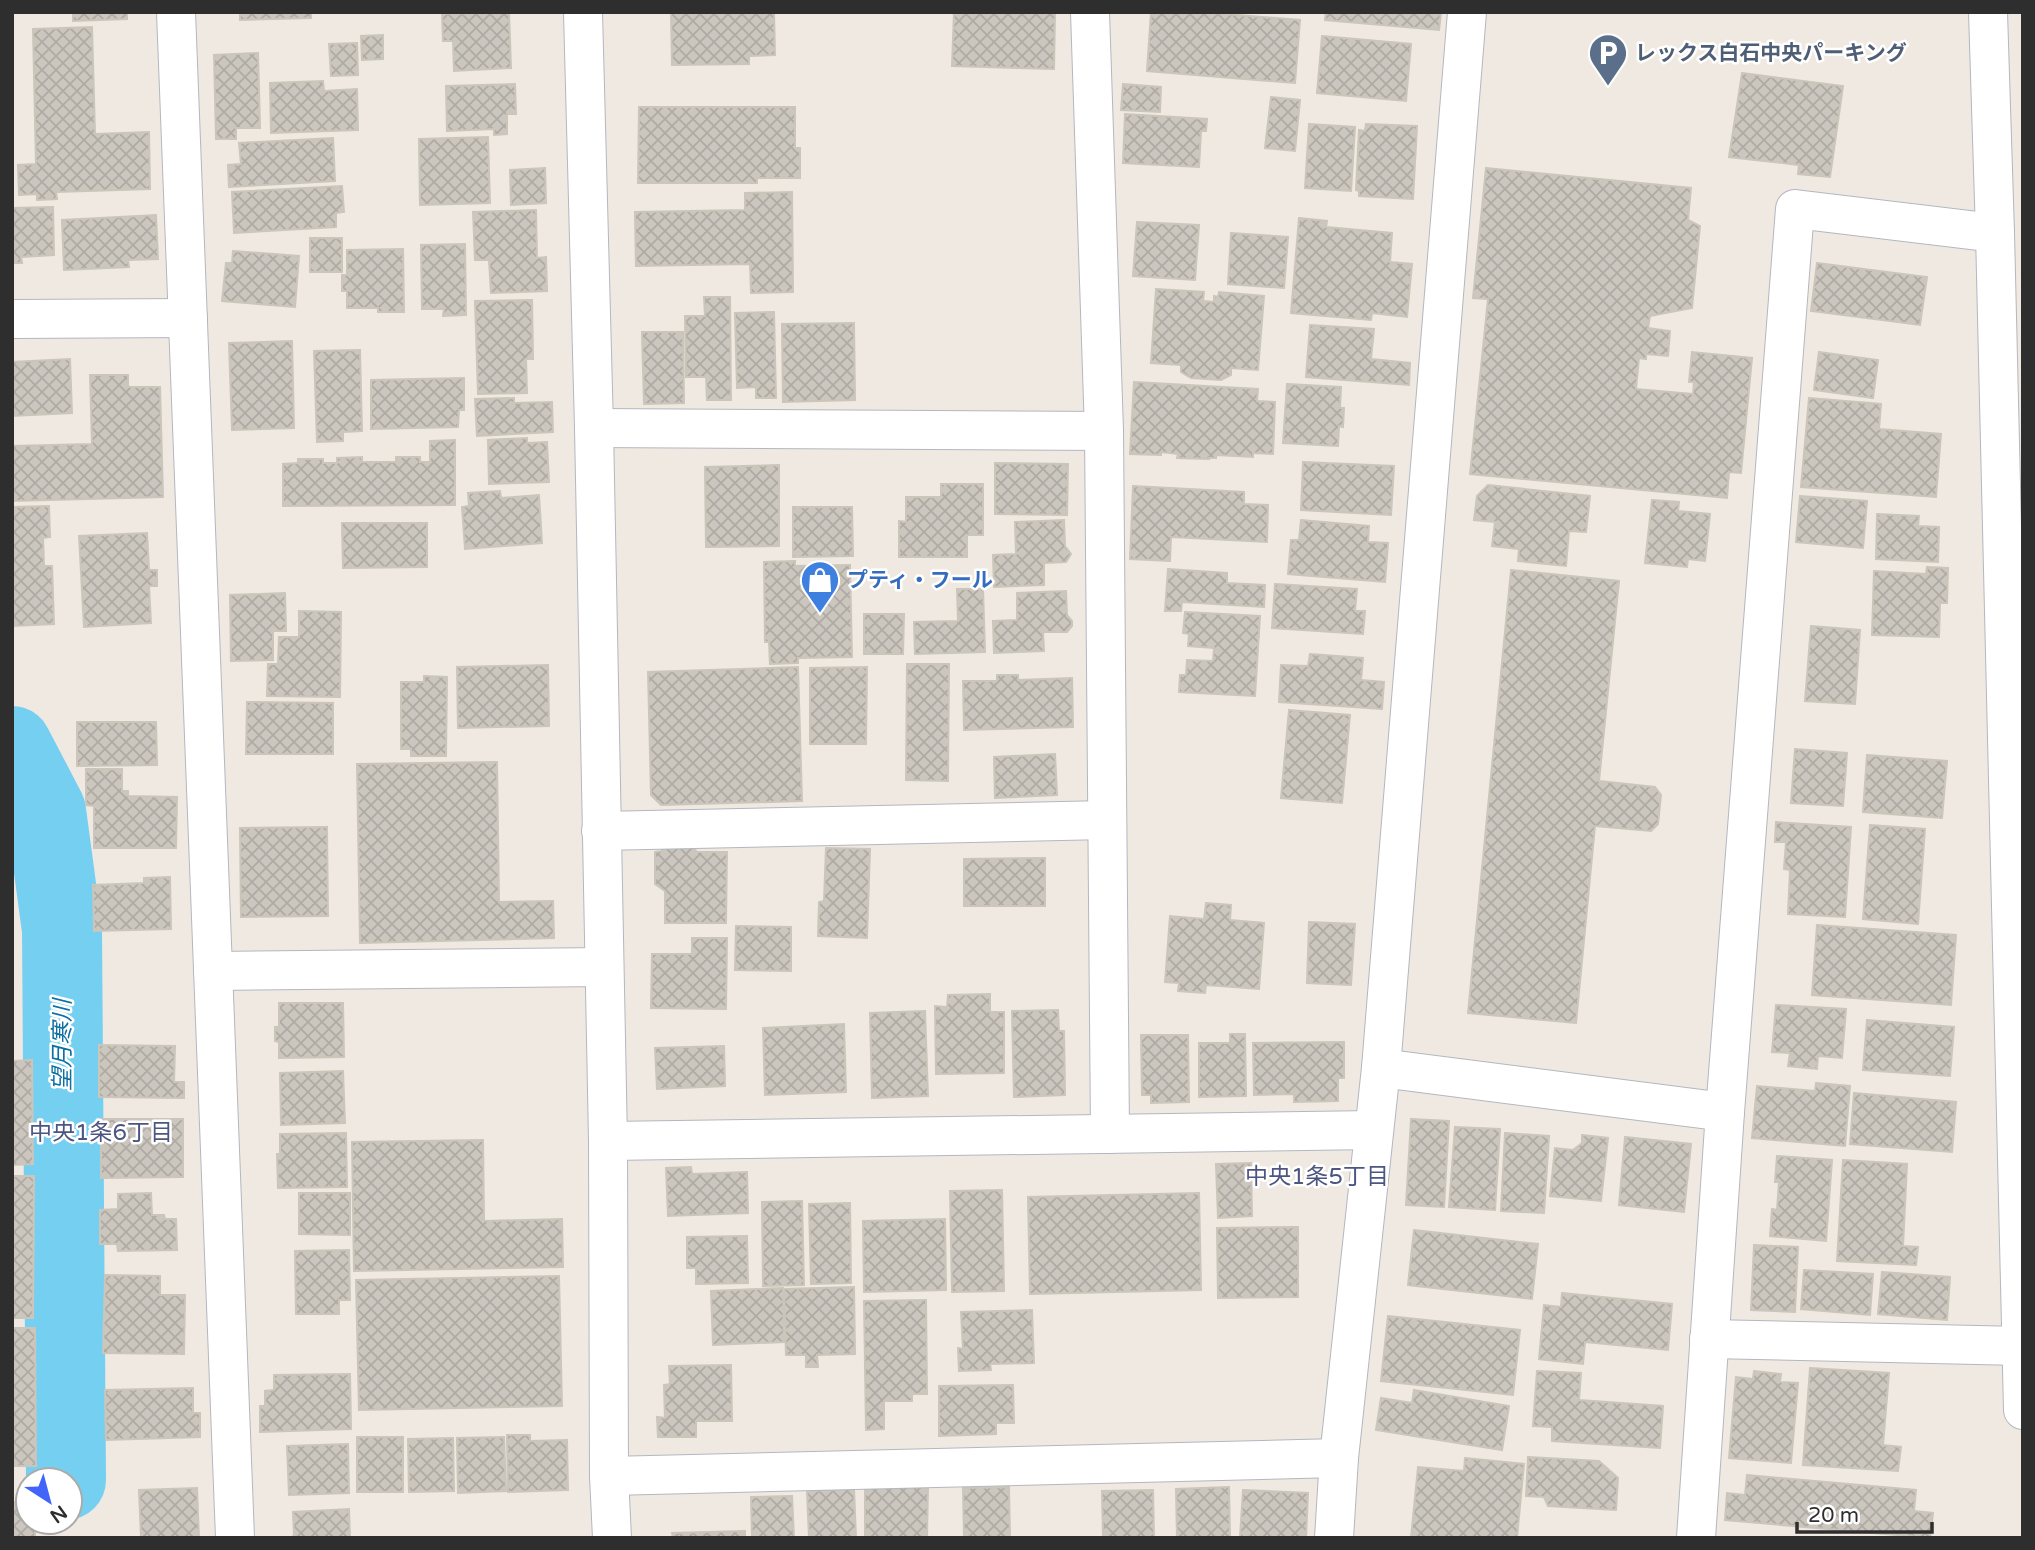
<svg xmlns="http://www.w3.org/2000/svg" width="2035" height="1550" viewBox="0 0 2035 1550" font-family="'Varela Round','Noto Sans JP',sans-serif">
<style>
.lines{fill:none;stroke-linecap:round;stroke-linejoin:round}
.river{stroke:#75cff0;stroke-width:80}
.building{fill:url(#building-cross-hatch);stroke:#cbc5ba;stroke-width:2}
.street-casing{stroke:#b4b7c1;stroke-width:40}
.street{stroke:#fff;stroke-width:38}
.labels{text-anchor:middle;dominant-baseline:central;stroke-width:5;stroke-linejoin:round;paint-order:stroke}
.service-label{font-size:21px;font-weight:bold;fill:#4e5e75;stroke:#fff;text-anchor:start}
.shop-label{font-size:21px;font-weight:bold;fill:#366cbe;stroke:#fff;text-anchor:start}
.water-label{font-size:23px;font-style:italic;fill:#0d6fa3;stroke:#fff}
.neighbourhood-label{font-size:23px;fill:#4d5680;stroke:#fff}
</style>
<defs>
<pattern id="building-cross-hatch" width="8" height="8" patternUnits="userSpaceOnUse" patternTransform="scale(1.75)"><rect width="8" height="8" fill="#cbc7bf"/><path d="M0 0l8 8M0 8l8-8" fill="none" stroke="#afaba4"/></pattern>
</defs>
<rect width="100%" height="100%" fill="#efe9e1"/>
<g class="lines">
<!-- river -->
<polyline class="river" points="12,746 46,811 62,930 66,1480"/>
</g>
<!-- building -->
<g class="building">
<polygon points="73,12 127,12 127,19 73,21"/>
<polygon points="240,12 311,12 311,18 240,20"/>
<polygon points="509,12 511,68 454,71 453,41 443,41 442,14"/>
<polygon points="671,12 774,12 775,55 749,56 749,64 672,65"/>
<polygon points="954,12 1055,12 1054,69 952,66"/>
<polygon points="1151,12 1201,12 1300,20 1295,83 1147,71"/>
<polygon points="1326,12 1441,12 1439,30 1325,20"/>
<polygon points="92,27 95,134 149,132 150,189 56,192 57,199 37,200 37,194 19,195 18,165 36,164 33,29"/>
<polygon points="383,35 383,59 362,60 361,36"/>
<polygon points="1322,36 1411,44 1406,101 1317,93"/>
<polygon points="357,43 358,75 331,76 329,44"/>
<polygon points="258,53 260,128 236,128 236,139 216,139 214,55"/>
<polygon points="1742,73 1843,86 1830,177 1798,174 1799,165 1729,157"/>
<polygon points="323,81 324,91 357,89 358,130 271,133 270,83"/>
<polygon points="515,84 516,114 507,114 507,134 494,135 494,129 447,131 446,86"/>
<polygon points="1123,84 1161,87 1160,112 1121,110"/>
<polygon points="1271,97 1300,100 1295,151 1265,148"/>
<polygon points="639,107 795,107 795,148 800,148 800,178 757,178 757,183 638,183"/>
<polygon points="1125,114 1207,119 1206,131 1201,131 1199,167 1123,163"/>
<polygon points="1309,124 1355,127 1351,191 1305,188"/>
<polygon points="1366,124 1417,126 1413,199 1359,196 1359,191 1356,190 1359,130 1365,131"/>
<polygon points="488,137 490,203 420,205 419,139"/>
<polygon points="333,138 335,181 229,187 228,165 241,164 239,143"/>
<polygon points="545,168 546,203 511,205 510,170"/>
<polygon points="1486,168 1691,188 1688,220 1700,226 1692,308 1650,316 1648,328 1670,331 1668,356 1646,354 1646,359 1639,358 1636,389 1693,394 1694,382 1689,382 1692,352 1752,358 1741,473 1729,472 1727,498 1470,474 1488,299 1473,298"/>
<polygon points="342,186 344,212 336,213 336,227 234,233 232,192"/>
<polygon points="792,192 793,292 751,293 750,264 636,266 635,212 745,210 745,193"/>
<polygon points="53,207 54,255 21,257 22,263 12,263 12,208"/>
<polygon points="536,210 537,258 546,257 547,291 491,293 489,260 475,260 473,212"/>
<polygon points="156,215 158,259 128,260 129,267 64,270 62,220"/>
<polygon points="1299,218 1327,221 1326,227 1392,233 1390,262 1412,264 1407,317 1372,313 1371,320 1291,313"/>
<polygon points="1137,222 1199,225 1195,280 1133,276"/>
<polygon points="1231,233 1288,237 1284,288 1228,284"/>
<rect x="310" y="238" width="32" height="34"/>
<polygon points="465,244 466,315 443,316 444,309 422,309 421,245"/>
<polygon points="403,249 404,312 378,312 378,308 347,308 347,291 342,291 342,275 347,275 347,250"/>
<polygon points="233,251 299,256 295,307 222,301 226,263 232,263"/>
<polygon points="1817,263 1927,277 1920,325 1811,311"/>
<polygon points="1156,289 1204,292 1203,301 1214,302 1214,296 1218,297 1219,292 1264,296 1258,370 1231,368 1231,375 1221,380 1191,378 1181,372 1181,365 1151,363"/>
<polygon points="704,297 730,297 731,400 707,400 706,377 686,377 685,316 705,316"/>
<polygon points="532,300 533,359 526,359 527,393 478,394 475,301"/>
<polygon points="774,312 776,398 756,398 756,387 737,388 735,313"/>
<polygon points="854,323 855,400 783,402 782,324"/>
<polygon points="1310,325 1374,329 1371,359 1410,363 1409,385 1306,377"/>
<polygon points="642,332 683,332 684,403 644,404"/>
<polygon points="292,341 294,428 232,430 229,343"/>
<polygon points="360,350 362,431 343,432 343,441 317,442 314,351"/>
<polygon points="1819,352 1878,360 1873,398 1814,390"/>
<polygon points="70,359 72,413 12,416 12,362"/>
<polygon points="90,375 128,375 128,387 160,387 163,497 12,501 12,446 92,444"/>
<polygon points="464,378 464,410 459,410 458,427 371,429 371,380"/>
<polygon points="1134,382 1258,389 1257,401 1275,402 1273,454 1253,453 1253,457 1216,455 1216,458 1209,458 1209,459 1177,458 1178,454 1161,452 1161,455 1130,454"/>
<polygon points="1287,384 1341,387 1340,408 1344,408 1343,427 1339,426 1338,446 1283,443"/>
<polygon points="514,398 514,403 552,402 553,432 477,436 475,399"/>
<polygon points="1809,398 1881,404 1879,429 1941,434 1936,497 1801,487"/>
<polygon points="527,438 527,443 547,442 549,482 489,484 488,440"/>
<polygon points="455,440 455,505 283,506 283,464 298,463 298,459 323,459 323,463 337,463 337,458 362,457 362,462 396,462 396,457 420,457 420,462 430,462 430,441"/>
<polygon points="1303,462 1394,466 1391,515 1301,510"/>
<polygon points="995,463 1068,464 1067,515 995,514"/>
<polygon points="779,465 779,546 706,547 705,467"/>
<polygon points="941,484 983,484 983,535 967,535 967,557 899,557 899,521 906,522 906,497 941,497"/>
<polygon points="1488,485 1590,496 1586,532 1569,531 1566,566 1518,561 1519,549 1492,546 1495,522 1474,520 1477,496"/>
<polygon points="1133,486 1244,492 1244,504 1268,505 1267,542 1171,537 1170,561 1130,559"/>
<polygon points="500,491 501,498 539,495 542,543 465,549 462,507 469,506 468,493"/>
<polygon points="1800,496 1867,501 1863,548 1796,542"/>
<polygon points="1652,500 1679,502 1678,511 1710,514 1705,561 1688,559 1687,567 1645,563"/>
<polygon points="49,506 50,537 43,538 44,566 52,566 54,624 12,626 12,507"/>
<polygon points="793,507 852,507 853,556 793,557"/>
<polygon points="1877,514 1919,516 1918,526 1939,527 1938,562 1876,559"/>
<polygon points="1064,520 1065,546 1071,554 1066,562 1044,563 1044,585 994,587 993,555 1016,554 1015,522"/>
<polygon points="1301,520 1369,526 1368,542 1388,543 1385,582 1288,574 1291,540 1299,540"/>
<polygon points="342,523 427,523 427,567 343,568"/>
<polygon points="147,533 149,570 157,570 157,586 149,586 151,623 84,627 79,536"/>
<polygon points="795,561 795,566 850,565 852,657 798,658 798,663 770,664 769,642 765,642 764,562"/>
<polygon points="1927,567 1948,568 1947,603 1940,603 1939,637 1872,635 1874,571 1926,574"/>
<polygon points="1168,569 1227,573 1227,583 1265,585 1264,607 1182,602 1181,611 1165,611"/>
<polygon points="1511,570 1619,581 1599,781 1655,787 1661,795 1658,824 1651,831 1595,826 1576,1023 1468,1013"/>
<polygon points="1275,584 1357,589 1355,611 1365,611 1363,634 1272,628"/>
<polygon points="957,589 983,589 985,652 915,654 914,622 958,621"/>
<polygon points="1066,591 1067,615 1072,621 1072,626 1067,632 1043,632 1044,651 994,653 993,621 1017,620 1017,593"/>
<polygon points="285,593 286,631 273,631 273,660 231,661 230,595"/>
<polygon points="299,611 341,612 340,697 267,696 268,664 278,664 279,637 299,637"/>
<polygon points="1185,612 1260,616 1255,696 1179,692 1180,675 1186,675 1187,660 1213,661 1214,648 1188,646 1189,634 1183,633"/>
<polygon points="864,614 904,614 903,654 864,654"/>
<polygon points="1811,626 1860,630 1855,704 1805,701"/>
<polygon points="1310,654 1363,658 1361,680 1384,682 1382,709 1279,702 1281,665 1308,666"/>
<polygon points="907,664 949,664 948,781 906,780"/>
<polygon points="548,665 549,726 458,728 457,667"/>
<polygon points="798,667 802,801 661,805 651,795 648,672"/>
<polygon points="867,667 866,744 810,744 810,668"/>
<polygon points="997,675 1018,675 1018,680 1072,678 1073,727 964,730 963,681 997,681"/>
<polygon points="424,676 447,677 446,756 411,756 411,749 401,749 401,682 424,682"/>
<polygon points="247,702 333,703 333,754 246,754"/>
<polygon points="1289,710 1350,715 1342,803 1281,798"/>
<polygon points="77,722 156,722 157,765 77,766"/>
<polygon points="1795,749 1847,753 1843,806 1791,803"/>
<polygon points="1055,754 1057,795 995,798 994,757"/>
<polygon points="1867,755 1947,761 1942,818 1863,812"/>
<polygon points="497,762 499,902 553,901 554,938 360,943 357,764"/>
<polygon points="86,769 122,769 122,791 128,791 128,796 177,797 176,848 94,848 94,806 86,805"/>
<polygon points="1776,822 1851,827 1845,917 1788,914 1790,870 1784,869 1786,842 1775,842"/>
<polygon points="1870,825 1925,829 1918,924 1863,919"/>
<polygon points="327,827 328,916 241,917 240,828"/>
<polygon points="662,845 691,845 697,852 727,852 726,923 665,923 665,891 655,884 655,852 662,851"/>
<polygon points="826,848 870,849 867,938 818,936 819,902 824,901"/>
<polygon points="1045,858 1045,906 964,906 964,859"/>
<polygon points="170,877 171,929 94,931 93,885 144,883 144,878"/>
<polygon points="1206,903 1231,905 1230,920 1264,923 1259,989 1206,985 1205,993 1178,991 1179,983 1165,982 1170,916 1204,919"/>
<polygon points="1309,922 1355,924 1351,985 1307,983"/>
<polygon points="1817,925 1956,935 1951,1005 1812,995"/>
<polygon points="736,926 791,927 791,971 735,970"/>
<polygon points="692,938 727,938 726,1009 651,1008 652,954 692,954"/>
<polygon points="990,994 990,1012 1004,1012 1004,1073 936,1074 935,1006 947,1007 948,995"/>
<polygon points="279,1003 343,1003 344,1057 279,1058 279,1042 275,1041 275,1027 279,1027"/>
<polygon points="1776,1005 1846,1009 1842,1058 1818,1056 1817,1069 1788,1066 1790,1053 1772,1052"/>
<polygon points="1058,1010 1059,1031 1064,1031 1065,1095 1014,1097 1012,1011"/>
<polygon points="925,1011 928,1096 872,1098 870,1013"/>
<polygon points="1867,1020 1954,1027 1950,1076 1863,1070"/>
<polygon points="844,1024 846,1092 765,1095 763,1028"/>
<polygon points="1230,1034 1245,1034 1246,1096 1199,1097 1199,1043 1230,1043"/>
<polygon points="1141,1035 1188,1035 1189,1102 1151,1103 1151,1095 1142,1095"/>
<polygon points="1344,1042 1344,1078 1338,1078 1338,1101 1294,1102 1294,1094 1254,1095 1253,1043"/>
<polygon points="99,1045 175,1046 174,1082 184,1082 184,1098 99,1097"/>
<polygon points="724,1046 725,1086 657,1089 655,1048"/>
<polygon points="12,1055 13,1061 32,1060 33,1164 12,1165"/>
<polygon points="343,1071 345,1123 281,1125 280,1073"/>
<polygon points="1816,1083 1850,1086 1845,1146 1752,1138 1757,1086 1815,1091"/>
<polygon points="1854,1093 1956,1102 1952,1152 1850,1144"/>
<polygon points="101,1119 183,1119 183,1177 101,1178"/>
<polygon points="1411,1119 1449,1121 1444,1207 1406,1205"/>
<polygon points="1455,1127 1500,1129 1495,1210 1449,1207"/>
<polygon points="346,1133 347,1187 278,1188 277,1154 280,1154 280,1134"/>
<polygon points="1505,1133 1549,1136 1544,1213 1501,1211"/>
<polygon points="1582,1135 1608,1138 1601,1201 1550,1196 1555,1148 1573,1150 1582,1143"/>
<polygon points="1625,1137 1691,1144 1684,1212 1619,1205"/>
<polygon points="483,1140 484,1221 562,1219 563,1267 354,1271 352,1142"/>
<polygon points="1777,1156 1832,1160 1826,1241 1770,1236 1772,1209 1777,1210 1779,1182 1775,1182"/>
<polygon points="1843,1160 1907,1164 1903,1246 1918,1247 1916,1265 1837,1261"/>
<polygon points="1251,1163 1252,1216 1218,1218 1216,1164"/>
<polygon points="691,1167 692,1174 747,1172 748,1213 668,1216 666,1168"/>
<polygon points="12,1176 34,1176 33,1318 12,1318"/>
<polygon points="1002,1190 1004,1291 952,1292 950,1191"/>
<polygon points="151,1193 152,1215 164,1215 165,1219 176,1219 177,1250 118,1251 117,1244 100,1244 100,1210 118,1209 118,1194"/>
<polygon points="299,1193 350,1193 350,1235 299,1234"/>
<polygon points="1199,1193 1201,1290 1030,1294 1028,1197"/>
<polygon points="802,1201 804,1285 763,1286 762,1202"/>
<polygon points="850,1203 851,1283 811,1284 809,1204"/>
<polygon points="945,1219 946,1290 864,1292 863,1221"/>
<polygon points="1298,1227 1298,1297 1218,1298 1217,1228"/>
<polygon points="1414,1230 1538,1244 1532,1299 1408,1285"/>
<polygon points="747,1236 748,1283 696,1284 696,1268 687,1268 687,1237"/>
<polygon points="1754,1245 1798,1247 1795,1312 1751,1310"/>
<polygon points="349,1250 350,1300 339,1300 339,1314 296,1314 295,1251"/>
<polygon points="1804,1270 1873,1274 1870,1315 1801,1309"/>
<polygon points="1882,1272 1950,1277 1947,1320 1878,1314"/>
<polygon points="105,1275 160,1276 160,1295 185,1295 184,1354 103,1353"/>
<polygon points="559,1276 562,1406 359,1410 356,1280"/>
<polygon points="854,1287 855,1354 817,1355 818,1367 806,1367 806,1355 786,1355 784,1289"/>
<polygon points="783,1288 784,1342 713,1345 711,1291"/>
<polygon points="1562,1293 1672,1304 1668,1350 1585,1342 1583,1364 1539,1359 1544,1305 1561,1307"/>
<polygon points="926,1300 927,1394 912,1394 912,1401 884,1401 884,1429 866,1430 864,1301"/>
<polygon points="1032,1310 1034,1363 990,1364 991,1370 959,1371 958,1348 963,1349 961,1312"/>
<polygon points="1388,1316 1520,1330 1513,1395 1381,1381"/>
<polygon points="12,1328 35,1328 36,1466 12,1466"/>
<polygon points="731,1365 732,1421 696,1421 696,1437 658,1437 657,1417 665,1418 664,1385 670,1384 669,1366"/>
<polygon points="1810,1368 1889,1373 1883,1445 1901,1447 1898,1471 1803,1465"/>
<polygon points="1537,1371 1581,1373 1579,1400 1663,1406 1660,1448 1552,1441 1552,1427 1533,1426"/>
<polygon points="1754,1371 1781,1374 1780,1382 1798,1383 1791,1463 1729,1458 1736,1377 1753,1379"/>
<polygon points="350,1374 351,1429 260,1432 260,1406 265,1406 265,1391 274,1390 274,1375"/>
<polygon points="1013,1385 1014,1423 996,1423 996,1434 939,1436 939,1386"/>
<polygon points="193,1388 193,1413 200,1413 200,1437 106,1440 105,1390"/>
<polygon points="1414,1390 1509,1406 1502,1450 1376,1430 1381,1398 1412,1403"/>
<polygon points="507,1435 530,1435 530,1441 567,1440 568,1490 508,1492"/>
<rect x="357" y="1437" width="46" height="55"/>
<polygon points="504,1437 506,1491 458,1493 457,1438"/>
<polygon points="453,1438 454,1491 409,1492 408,1439"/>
<polygon points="348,1444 349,1493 289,1495 287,1446"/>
<polygon points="1528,1457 1599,1461 1618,1478 1616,1510 1548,1506 1544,1497 1526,1496"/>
<polygon points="1465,1458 1524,1464 1517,1538 1411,1538 1418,1467 1464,1471"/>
<polygon points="1747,1475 1916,1490 1914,1511 1933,1513 1930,1538 1725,1520 1727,1493 1745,1495"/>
<polygon points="865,1487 928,1487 927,1538 865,1538"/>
<polygon points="1009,1487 1010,1538 964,1538 963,1488"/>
<polygon points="1229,1487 1230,1538 1177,1538 1176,1489"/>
<polygon points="197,1488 199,1538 141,1538 139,1490"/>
<polygon points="854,1489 856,1538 809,1538 807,1491"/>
<polygon points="1153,1490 1154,1538 1103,1538 1102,1491"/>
<polygon points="1243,1490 1308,1493 1306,1538 1240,1537"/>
<polygon points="792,1496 794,1538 752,1538 751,1497"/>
<polygon points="12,1502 28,1502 28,1522 35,1522 35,1538 12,1538"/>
<polygon points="349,1509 350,1538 288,1538 294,1536 293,1512"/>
<polygon points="745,1531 745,1538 673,1538 672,1533"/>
</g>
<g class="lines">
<!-- street casing -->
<g class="street-casing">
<g id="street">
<polyline points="176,12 235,1538"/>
<polyline points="583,12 594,428 608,1141 609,1476 612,1538"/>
<polyline points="1090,12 1104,431 1110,1134"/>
<polyline points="1988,12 1995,233 2023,1410"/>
<polyline points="12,319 188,318"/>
<polyline points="594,428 1104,431"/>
<polyline points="601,831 1107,820"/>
<polyline points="213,971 604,967"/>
<polyline points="1381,1068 1725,1112"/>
<polyline points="608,1141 1374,1130"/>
<polyline points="1709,1339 2021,1346"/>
<polyline points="609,1476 1339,1458"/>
<polyline points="1334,1538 1339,1458 1381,1068 1467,12"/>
<polyline points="1696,1538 1725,1112 1795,209 1995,233"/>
</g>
</g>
<!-- street -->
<use href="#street" class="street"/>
</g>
<!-- icons -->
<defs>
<g id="parking-pin" transform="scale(2.0125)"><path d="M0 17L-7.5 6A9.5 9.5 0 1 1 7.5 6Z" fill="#5c6f8a" stroke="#fff"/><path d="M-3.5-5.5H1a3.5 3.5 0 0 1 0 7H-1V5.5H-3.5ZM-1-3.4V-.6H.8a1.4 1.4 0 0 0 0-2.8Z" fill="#fff"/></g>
<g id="shop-pin" transform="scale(2.0125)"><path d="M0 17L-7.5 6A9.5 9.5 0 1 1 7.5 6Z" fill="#3f7fe0" stroke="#fff"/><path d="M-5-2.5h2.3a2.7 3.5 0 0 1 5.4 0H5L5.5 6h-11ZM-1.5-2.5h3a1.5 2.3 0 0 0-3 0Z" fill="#fff"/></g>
</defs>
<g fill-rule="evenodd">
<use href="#parking-pin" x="1608" y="53"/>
<use href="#shop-pin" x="820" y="580"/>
</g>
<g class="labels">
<!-- service labels -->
<g class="service-label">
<text x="1635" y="53">レックス白石中央パーキング</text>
</g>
<!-- shop labels -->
<g class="shop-label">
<text x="847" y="580">プティ・フール</text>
</g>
<!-- water labels -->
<g class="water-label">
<text transform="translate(63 1045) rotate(-90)">望月寒川</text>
</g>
<!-- neighbourhood labels -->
<g class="neighbourhood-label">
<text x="101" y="1133">中央1条6丁目</text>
<text x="1317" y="1177">中央1条5丁目</text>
</g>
</g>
<!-- border -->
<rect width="2035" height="1550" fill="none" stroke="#2e2e2e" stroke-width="28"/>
<!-- north arrow -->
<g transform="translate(49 1501) rotate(144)"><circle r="33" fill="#ffffff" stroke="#ababab" stroke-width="2"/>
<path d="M0-5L12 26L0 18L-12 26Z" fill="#4264fb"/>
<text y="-10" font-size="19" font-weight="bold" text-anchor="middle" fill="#2e2e2e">N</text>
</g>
<!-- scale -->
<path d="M1797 1522v10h135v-10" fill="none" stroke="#2e2e2e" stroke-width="3.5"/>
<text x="1808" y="1522" font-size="21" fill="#2e2e2e" stroke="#ffffff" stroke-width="5" paint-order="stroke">20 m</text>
</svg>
